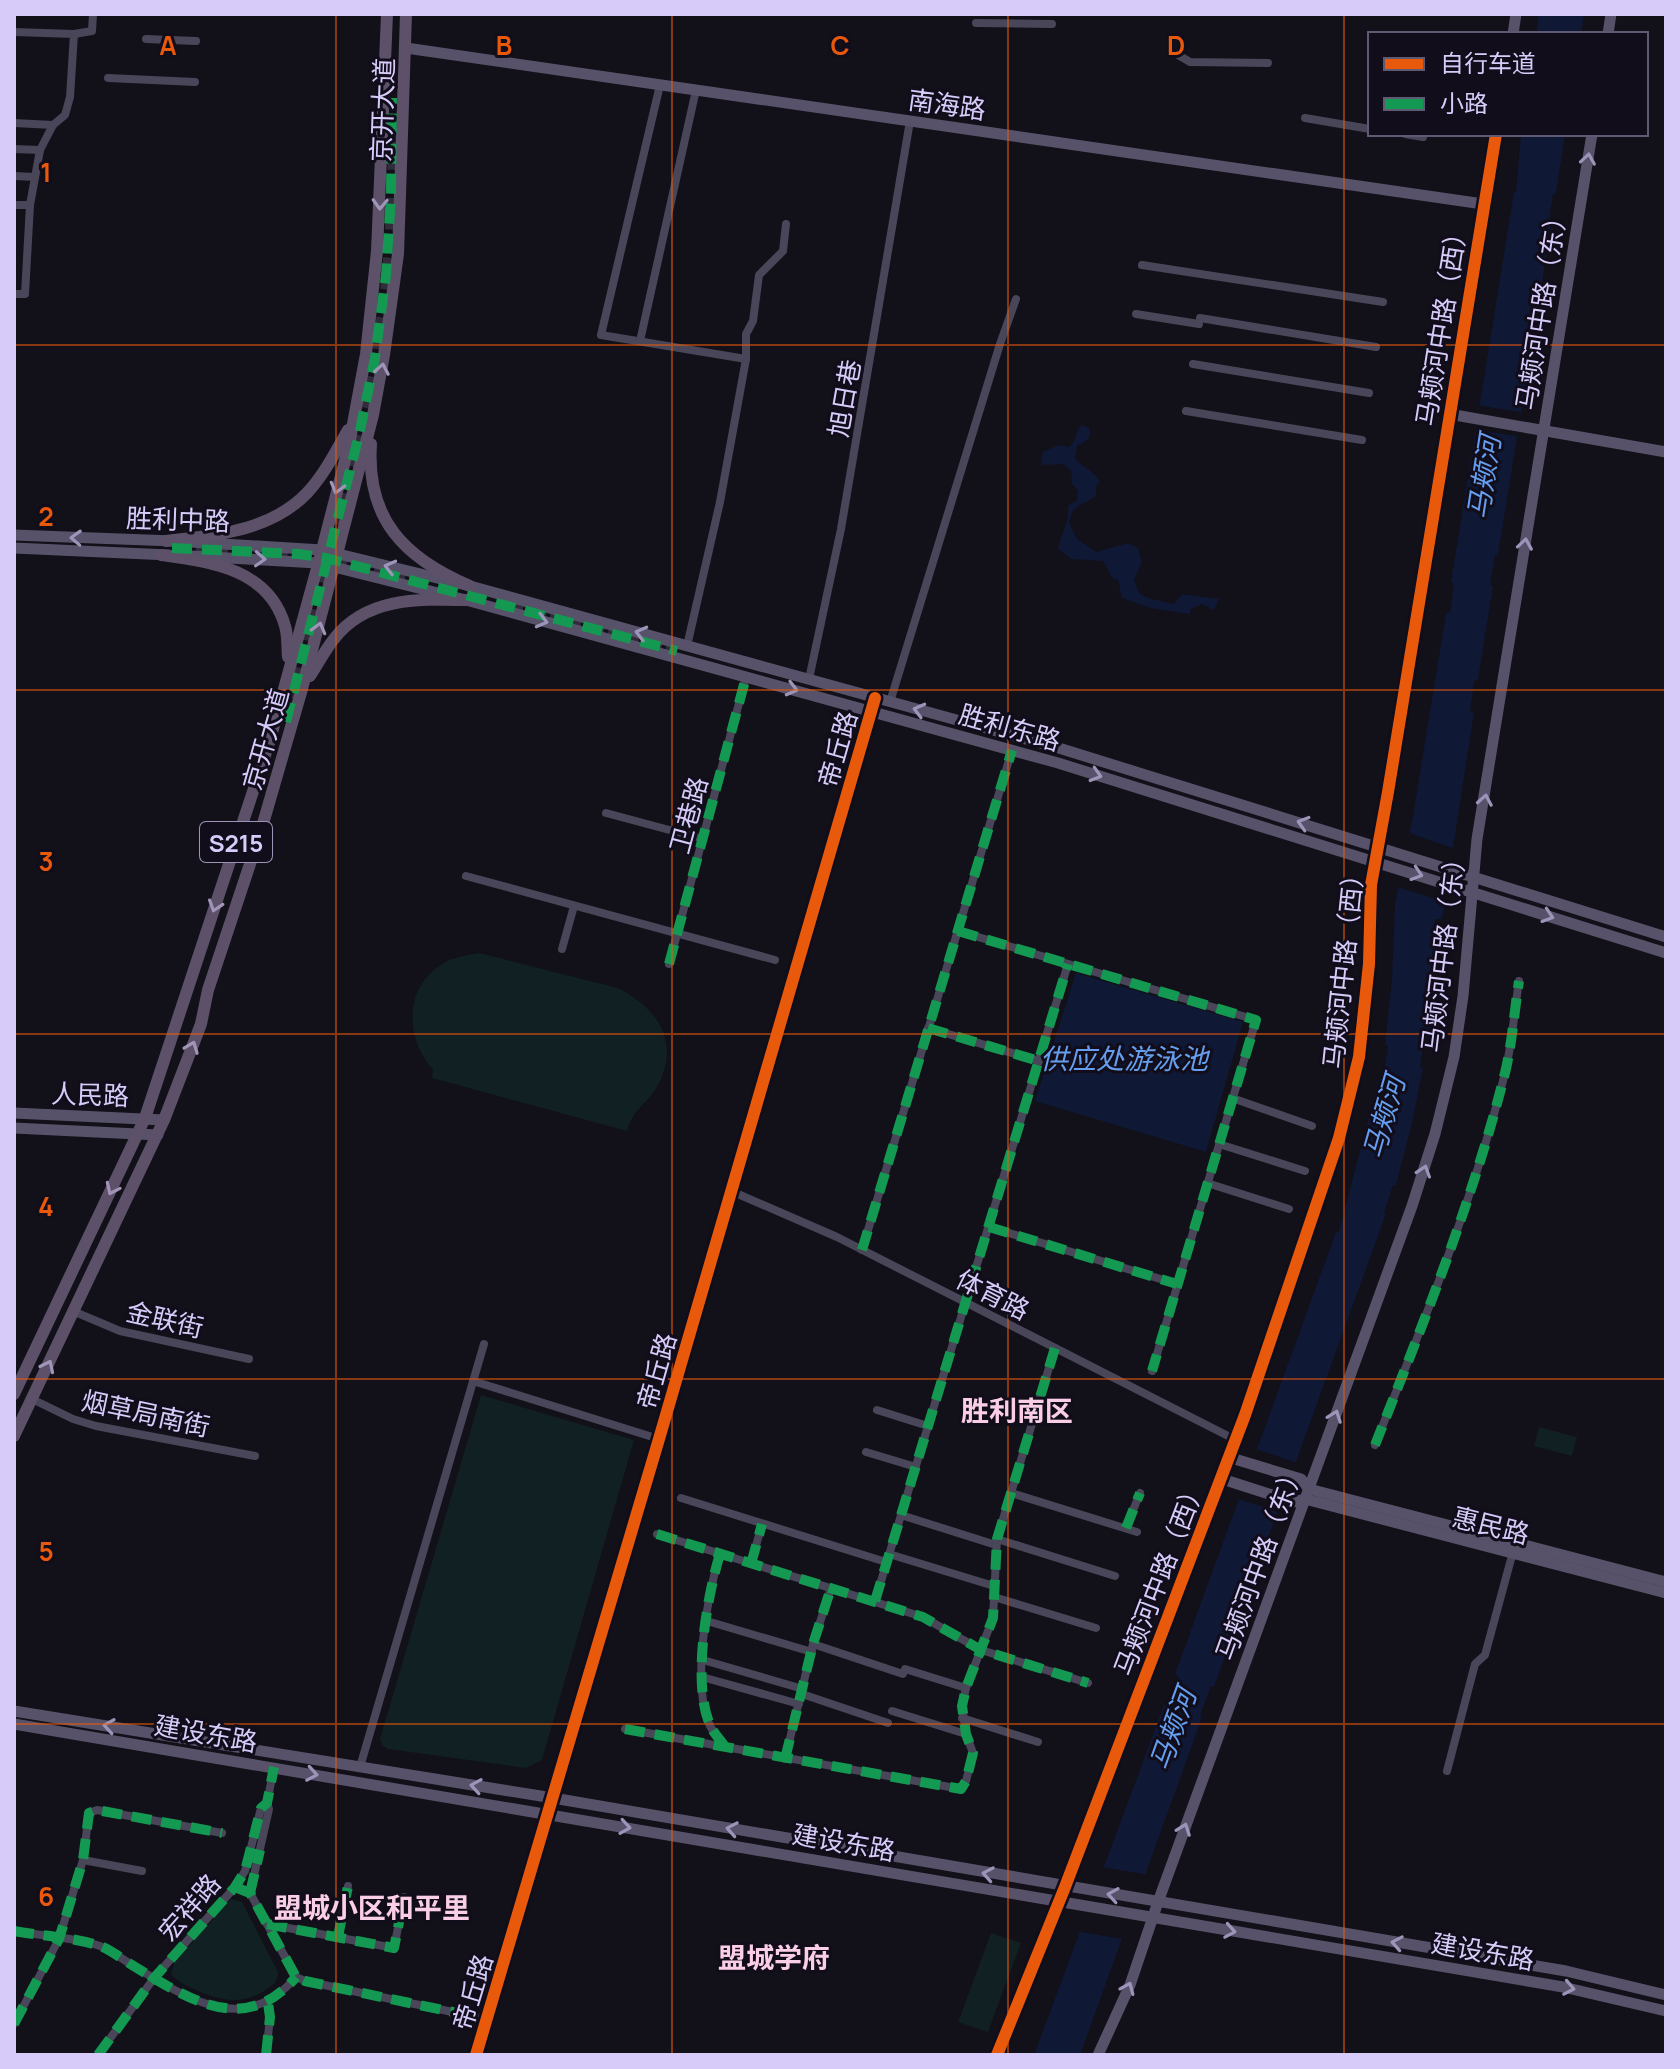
<svg xmlns="http://www.w3.org/2000/svg" width="1680" height="2069" viewBox="0 0 1680 2069" font-family="Manrope,'Noto Sans SC',sans-serif">
<style>
.green{fill:#112022}
.water{fill:#0f1835}
.pier{fill:#121018}
.lines{fill:none;stroke-linecap:round;stroke-linejoin:round}
.street-tunnel{stroke:#302c3a;stroke-width:8;stroke-dasharray:8 4;stroke-linecap:butt}
.street{stroke:#484658;stroke-width:8}
.secondary{stroke:#57526a;stroke-width:11}
.primary{stroke:#5d5069;stroke-width:12}
.quiet{stroke:#139951;stroke-width:10;stroke-dasharray:20 10;stroke-linecap:butt}
.cycleway-casing{stroke:#110d1b;stroke-width:17}
.cycleway{stroke:#e8590c;stroke-width:12}
.oneway{stroke:#9d95b9}
.oneway2{stroke:#a094b8}
.grid{fill:none;stroke:#e8590c;stroke-width:2;stroke-opacity:0.55}
.labels{text-anchor:middle;dominant-baseline:central;stroke-width:6;stroke-linejoin:round;paint-order:stroke}
.shield{fill:#110d1b;stroke:#9c93b6;stroke-width:2}
.shield-label{font-size:24px;font-weight:bold;fill:#d7ccf9}
.street-label{font-size:26px;fill:#d7ccf9;stroke:#110d1b}
.water-label{font-size:28px;font-style:italic;fill:#659eee;stroke:#110d1b}
.neighbourhood-label{font-size:28px;font-weight:bold;fill:#facee4;stroke:#110d1b}
.grid-label{font-size:26px;text-anchor:middle;font-weight:bold;fill:#e8590c;stroke:#110d1b;stroke-width:6;stroke-linejoin:round;paint-order:stroke}
</style>
<rect width="100%" height="100%" fill="#121018"/>
<!-- green -->
<g class="green">
<path d="M479 953 618 988C657 1008 681 1042 658 1085 647 1106 634 1106 627 1131L432 1078 433 1070C405 1038 403 989 442 964 453 957 467 955 479 953Z"/>
<polygon points="481,1395 634,1440 542,1760 526,1768 388,1749 383,1746 380,1739"/>
<polygon points="1539,1427 1577,1437 1572,1456 1534,1446"/>
<path d="M231 1899 242 1902 278 1972C278 1983 273 1985 264 1991 240 2006 216 2000 192 1988 184 1984 176 1981 171 1974L174 1963Z"/>
<polygon points="991,1933 1021,1943 988,2032 958,2022"/>
</g>
<!-- water -->
<g class="water">
<polygon points="1539,14 1584,14 1581,34 1536,34"/>
<polygon points="1521,134 1565,134 1556,193 1553,194 1549,220 1552,221 1498,555 1495,556 1490,585 1493,586 1478,680 1474,681 1470,712 1474,713 1442,919 1435,919 1429,1034 1425,1034 1420,1067 1423,1068 1412,1123 1396,1185 1393,1185 1384,1213 1386,1214 1214,1687 1211,1686 1200,1716 1202,1718 1080,2055 1034,2055 1164,1705 1167,1705 1178,1676 1175,1674 1336,1232 1339,1232 1379,1078 1383,1079 1388,1046 1385,1045 1392,979 1395,904 1413,816 1446,613 1450,613 1454,584 1451,582 1514,192 1516,192"/>
<path d="M1082 425 1089 428C1094 438 1085 442 1077 446L1075 458C1083 468 1095 471 1100 482L1096 487V496C1081 507 1075 501 1069 523L1077 539 1096 552 1128 543 1138 548 1142 562 1134 580 1139 593 1148 598 1174 604 1182 594 1219 599 1214 610 1202 604 1191 609 1190 614 1150 608 1122 598 1118 580 1112 578 1103 561 1071 559 1058 549C1061 534 1070 522 1068 506L1077 500 1078 491 1072 484 1071 470 1063 464 1043 465 1041 461 1043 452 1058 445 1069 447C1077 441 1074 431 1082 425Z"/>
<polygon points="1076,973 1243,1022 1206,1152 1035,1101"/>
</g>
<!-- pier -->
<g class="pier">
<polygon points="1476,405 1526,413 1522,437 1472,429"/>
<polygon points="1406,832 1455,849 1448,903 1395,886"/>
<polygon points="1253,1448 1300,1464 1282,1513 1235,1498"/>
<polygon points="1100,1867 1150,1875 1127,1940 1076,1931"/>
</g>
<g class="lines">
<!-- street-tunnel -->
<g class="street-tunnel">
<polyline points="172,548 299,554 326,558 409,580"/>
<polyline points="515,608 677,651"/>
<polyline points="286,722 359,435 375,358 386,275 391,195 392,98"/>
</g>
<!-- street -->
<g class="street">
<polyline points="976,23 1052,24"/>
<polyline points="14,32 74,34 70,97 65,115 53,125 40,150 30,205 25,294 14,294"/>
<polyline points="74,34 92,31 93,14"/>
<polyline points="146,39 196,41"/>
<polyline points="1178,55 1190,62 1268,63"/>
<polyline points="108,78 195,82"/>
<polyline points="660,85 601,335 746,359 720,502 687,646"/>
<polyline points="1305,118 1370,129"/>
<polyline points="14,123 53,125"/>
<polyline points="1405,134 1423,137"/>
<polyline points="14,149 40,150"/>
<polyline points="14,176 35,177"/>
<polyline points="14,205 30,205"/>
<polyline points="1142,265 1383,302"/>
<polyline points="1136,314 1199,324"/>
<polyline points="1200,318 1376,347"/>
<polyline points="640,341 696,90"/>
<polyline points="746,359 746,334 753,321 759,275 783,251 786,224"/>
<polyline points="1193,364 1369,393"/>
<polyline points="1186,411 1362,440"/>
<polyline points="809,679 841,529 910,121"/>
<polyline points="890,702 1000,344 1016,299"/>
<polyline points="606,813 703,839"/>
<polyline points="466,876 775,960"/>
<polyline points="958,931 1256,1020 1152,1371"/>
<polyline points="562,949 574,906"/>
<polyline points="669,964 746,677"/>
<polyline points="928,1028 1039,1061"/>
<polyline points="1232,1098 1312,1126"/>
<polyline points="1219,1144 1305,1171"/>
<polyline points="1207,1183 1289,1209"/>
<polyline points="731,1191 837,1237 1234,1439"/>
<polyline points="989,1227 1177,1284"/>
<polyline points="862,1250 1012,750"/>
<polyline points="75,1312 120,1331 249,1359"/>
<polyline points="473,1381 659,1439"/>
<polyline points="32,1399 73,1419 96,1426 255,1456"/>
<polyline points="877,1410 928,1426"/>
<path d="M1375 1445C1423 1324 1472 1203 1504 1077 1512 1046 1514 1013 1519 981"/>
<polyline points="866,1452 916,1467"/>
<polyline points="1011,1493 1137,1532"/>
<polyline points="681,1498 886,1562"/>
<polyline points="901,1515 996,1545"/>
<polyline points="1126,1528 1140,1493"/>
<polyline points="657,1534 923,1617 981,1650 1088,1683"/>
<polyline points="997,1539 1115,1576"/>
<path d="M720 1554C707 1597 691 1684 710 1726 714 1733 720 1740 725 1746"/>
<polyline points="889,1554 994,1586"/>
<polyline points="751,1564 762,1524"/>
<polyline points="994,1597 1096,1628"/>
<polyline points="875,1601 1068,964"/>
<polyline points="707,1621 812,1652"/>
<polyline points="813,1644 903,1674"/>
<polyline points="703,1660 803,1689"/>
<polyline points="905,1669 966,1688"/>
<polyline points="702,1677 799,1704"/>
<polyline points="802,1694 888,1723"/>
<polyline points="892,1711 966,1734"/>
<polyline points="962,1718 1038,1742"/>
<polyline points="625,1729 961,1789 966,1781 973,1753 966,1734 962,1706 966,1688 993,1618 997,1539 1055,1348"/>
<polyline points="785,1759 813,1644 831,1588"/>
<polyline points="360,1767 484,1344"/>
<polyline points="1447,1771 1475,1664 1485,1655 1514,1548"/>
<polyline points="83,1860 142,1871"/>
<polyline points="235,1887 250,1893 296,1977 305,1981 486,2019"/>
<polyline points="250,1893 269,1809 267,1803"/>
<polyline points="267,1924 394,1948 404,1897"/>
<path d="M14 1931C41 1936 73 1937 100 1946 111 1950 122 1959 132 1965 187 1998 244 2038 296 1977"/>
<polyline points="338,1937 348,1886"/>
<polyline points="14,2024 59,1939 83,1860 89,1813 97,1810 222,1833"/>
<polyline points="98,2055 154,1978 235,1887 245,1871 261,1808 267,1803 274,1767"/>
<polyline points="266,2055 270,2017 268,2003"/>
</g>
<!-- secondary -->
<g class="secondary">
<polyline points="1513,34 1516,14"/>
<polyline points="1608,34 1611,14"/>
<polyline points="406,48 1483,204"/>
<polyline points="1449,414 1666,452"/>
<polyline points="14,535 173,541"/>
<polyline points="190,542 322,550 470,586 1062,749 1666,937"/>
<polyline points="14,548 169,555"/>
<polyline points="191,556 318,563 466,600 1058,763 1666,953"/>
<polyline points="14,1113 164,1120"/>
<polyline points="14,1128 158,1135"/>
<polyline points="1228,1457 1301,1479 1309,1489"/>
<polyline points="1219,1478 1294,1502 1305,1499"/>
<polyline points="1309,1489 1666,1582"/>
<polyline points="1305,1499 1666,1593"/>
<polyline points="14,1711 553,1798 1566,1971 1666,1995"/>
<polyline points="14,1724 1563,1987 1666,2011"/>
<polyline points="476,2055 659,1439 872,706"/>
<polyline points="997,2055 1065,1887 1245,1415 1339,1138 1359,1057 1369,964 1371,885 1388,792 1496,134"/>
<polyline points="1098,2055 1130,1985 1158,1902 1412,1206 1435,1134 1454,1057 1463,996 1477,839 1592,134"/>
</g>
<!-- primary -->
<g class="primary">
<path d="M371 444C366 519 404 558 470 586"/>
<path d="M166 541C216 535 271 531 307 493 324 475 336 451 348 430"/>
<path d="M161 555C211 562 269 569 285 626 288 635 287 647 288 657"/>
<path d="M310 676C318 664 325 650 334 639 366 597 419 599 466 600"/>
<polyline points="14,1394 145,1118 270,740 322,550 349,445 366,354 377,251 387,14"/>
<polyline points="14,1436 164,1120 201,1024 208,990 260,834 302,689 373,415 384,355 398,254 406,14"/>
</g>
<!-- quiet -->
<g class="quiet">
<polyline points="172,548 299,554 326,558 677,651"/>
<polyline points="286,722 359,435 375,358 386,275 391,195 392,98"/>
<polyline points="958,931 1256,1020 1152,1371"/>
<polyline points="669,964 746,677"/>
<polyline points="928,1028 1039,1061"/>
<polyline points="989,1227 1177,1284"/>
<polyline points="862,1250 1012,750"/>
<path d="M1375 1445C1423 1324 1472 1203 1504 1077 1512 1046 1514 1013 1519 981"/>
<polyline points="1126,1528 1140,1493"/>
<polyline points="657,1534 923,1617 981,1650 1088,1683"/>
<path d="M720 1554C707 1596 691 1686 711 1727 714 1734 721 1740 725 1747"/>
<polyline points="751,1564 762,1524"/>
<polyline points="875,1601 1068,964"/>
<polyline points="625,1729 961,1789 966,1781 973,1753 966,1734 962,1706 966,1688 993,1618 997,1539 1055,1348"/>
<polyline points="785,1759 813,1644 831,1588"/>
<polyline points="235,1887 250,1893 296,1977 305,1981 486,2019"/>
<polyline points="250,1893 260,1850"/>
<polyline points="267,1924 394,1948 404,1897"/>
<path d="M14 1931C41 1936 73 1937 100 1946 111 1950 122 1959 132 1965 187 1998 244 2038 296 1977"/>
<polyline points="338,1937 348,1886"/>
<polyline points="14,2024 59,1939 83,1860 89,1813 97,1810 222,1833"/>
<polyline points="98,2055 154,1978 235,1887 245,1871 261,1808 267,1803 274,1767"/>
<polyline points="266,2055 270,2017 268,2003"/>
</g>
<!-- cycleway casing -->
<g class="cycleway-casing">
<g id="cycleway">
<polyline points="476,2055 659,1439 875,698"/>
<polyline points="997,2055 1065,1887 1245,1415 1339,1138 1359,1057 1369,964 1371,885 1388,792 1496,134"/>
</g>
</g>
<!-- cycleway -->
<use href="#cycleway" class="cycleway"/>
</g>
<!-- one-way arrows -->
<defs><path id="oneway-chevron" d="M-2-3.5L2.5 0L-2 3.5" fill="none" stroke-width="1.6" stroke-linecap="round" stroke-linejoin="round" transform="scale(2)"/></defs>
<g class="oneway">
<use href="#oneway-chevron" transform="translate(1588 159) rotate(-81)"/>
<use href="#oneway-chevron" transform="translate(76 538) rotate(-178)"/>
<use href="#oneway-chevron" transform="translate(1525 544) rotate(-81)"/>
<use href="#oneway-chevron" transform="translate(260 559) rotate(3)"/>
<use href="#oneway-chevron" transform="translate(390 567) rotate(-166)"/>
<use href="#oneway-chevron" transform="translate(542 621) rotate(15)"/>
<use href="#oneway-chevron" transform="translate(641 633) rotate(-165)"/>
<use href="#oneway-chevron" transform="translate(792 689) rotate(15)"/>
<use href="#oneway-chevron" transform="translate(919 710) rotate(-165)"/>
<use href="#oneway-chevron" transform="translate(1096 775) rotate(17)"/>
<use href="#oneway-chevron" transform="translate(1485 800) rotate(-80)"/>
<use href="#oneway-chevron" transform="translate(1303 823) rotate(-163)"/>
<use href="#oneway-chevron" transform="translate(1417 874) rotate(18)"/>
<use href="#oneway-chevron" transform="translate(1548 916) rotate(18)"/>
<use href="#oneway-chevron" transform="translate(1424 1171) rotate(-72)"/>
<use href="#oneway-chevron" transform="translate(1335 1416) rotate(-70)"/>
<use href="#oneway-chevron" transform="translate(109 1726) rotate(-171)"/>
<use href="#oneway-chevron" transform="translate(312 1774) rotate(10)"/>
<use href="#oneway-chevron" transform="translate(476 1786) rotate(-171)"/>
<use href="#oneway-chevron" transform="translate(625 1827) rotate(9)"/>
<use href="#oneway-chevron" transform="translate(732 1829) rotate(-170)"/>
<use href="#oneway-chevron" transform="translate(1184 1829) rotate(-70)"/>
<use href="#oneway-chevron" transform="translate(988 1874) rotate(-170)"/>
<use href="#oneway-chevron" transform="translate(1113 1895) rotate(-171)"/>
<use href="#oneway-chevron" transform="translate(1230 1931) rotate(10)"/>
<use href="#oneway-chevron" transform="translate(1397 1943) rotate(-170)"/>
<use href="#oneway-chevron" transform="translate(1128 1988) rotate(-67)"/>
<use href="#oneway-chevron" transform="translate(1569 1988) rotate(11)"/>
</g>
<g class="oneway2">
<use href="#oneway-chevron" transform="translate(380 204) rotate(92)"/>
<use href="#oneway-chevron" transform="translate(382 369) rotate(-80)"/>
<use href="#oneway-chevron" transform="translate(337 488) rotate(105)"/>
<use href="#oneway-chevron" transform="translate(319 628) rotate(-75)"/>
<use href="#oneway-chevron" transform="translate(215 906) rotate(108)"/>
<use href="#oneway-chevron" transform="translate(192 1047) rotate(-69)"/>
<use href="#oneway-chevron" transform="translate(112 1189) rotate(115)"/>
<use href="#oneway-chevron" transform="translate(48 1366) rotate(-64)"/>
</g>
<!-- grid -->
<path class="grid" d="M336 14V2055M672 14V2055M1008 14V2055M1344 14V2055M14 345H1666M14 690H1666M14 1034H1666M14 1379H1666M14 1724H1666"/>
<g class="labels">
<!-- shield labels -->
<rect class="shield" x="200" y="822" width="72" height="40" rx="6"/>
<g class="shield-label">
<text x="236" y="842">S215</text>
</g>
<!-- street labels -->
<g class="street-label">
<text transform="translate(947 104) rotate(8)">南海路</text>
<text transform="translate(382 110) rotate(-88)">京开大道</text>
<text transform="translate(1541 307) rotate(-81)">马颊河中路（东）</text>
<text transform="translate(1441 323) rotate(-81)">马颊河中路（西）</text>
<text transform="translate(844 398) rotate(-80)">旭日巷</text>
<text transform="translate(178 519) rotate(2)">胜利中路</text>
<text transform="translate(1010 727) rotate(16)">胜利东路</text>
<text transform="translate(265 739) rotate(-74)">京开大道</text>
<text transform="translate(837 749) rotate(-74)">帝丘路</text>
<text transform="translate(688 815) rotate(-75)">卫巷路</text>
<text transform="translate(1443 949) rotate(-83)">马颊河中路（东）</text>
<text transform="translate(1343 965) rotate(-84)">马颊河中路（西）</text>
<text transform="translate(90 1094) rotate(2)">人民路</text>
<text transform="translate(993 1294) rotate(27)">体育路</text>
<text transform="translate(165 1319) rotate(13)">金联街</text>
<text transform="translate(656 1371) rotate(-74)">帝丘路</text>
<text transform="translate(146 1413) rotate(12)">烟草局南街</text>
<text transform="translate(1491 1525) rotate(14)">惠民路</text>
<text transform="translate(1259 1561) rotate(-70)">马颊河中路（东）</text>
<text transform="translate(1159 1577) rotate(-69)">马颊河中路（西）</text>
<text transform="translate(206 1733) rotate(10)">建设东路</text>
<text transform="translate(844 1842) rotate(10)">建设东路</text>
<text transform="translate(189 1907) rotate(-49)">宏祥路</text>
<text transform="translate(1483 1951) rotate(10)">建设东路</text>
<text transform="translate(472 1992) rotate(-73)">帝丘路</text>
</g>
<!-- water labels -->
<g class="water-label">
<text transform="translate(1483 477) rotate(-81)">马颊河</text>
<text x="1124" y="1058">供应处游泳池</text>
<text transform="translate(1383 1117) rotate(-74)">马颊河</text>
<text transform="translate(1172 1729) rotate(-70)">马颊河</text>
</g>
<!-- neighbourhood labels -->
<g class="neighbourhood-label">
<text x="1017" y="1410">胜利南区</text>
<text x="372" y="1907">盟城小区和平里</text>
<text x="774" y="1957">盟城学府</text>
</g>
</g>
<g class="grid-label">
<text x="168" y="55">A</text>
<text x="504" y="55">B</text>
<text x="840" y="55">C</text>
<text x="1176" y="55">D</text>
<text x="46" y="182">1</text>
<text x="46" y="526">2</text>
<text x="46" y="871">3</text>
<text x="46" y="1216">4</text>
<text x="46" y="1561">5</text>
<text x="46" y="1906">6</text>
</g>
<!-- border -->
<rect width="1680" height="2069" fill="none" stroke="#d7ccf9" stroke-width="32"/>
<!-- legend -->
<rect x="1368" y="32" width="280" height="104" fill="#110d1b" stroke="#605974" stroke-width="2"/>
<rect x="1384" y="58" width="40" height="12" fill="#e8590c" stroke="#605974" stroke-width="2"/>
<text x="1440" y="72" font-size="24" fill="#d7ccf9">自行车道</text>
<rect x="1384" y="98" width="40" height="12" fill="#139951" stroke="#605974" stroke-width="2"/>
<text x="1440" y="112" font-size="24" fill="#d7ccf9">小路</text>
</svg>
